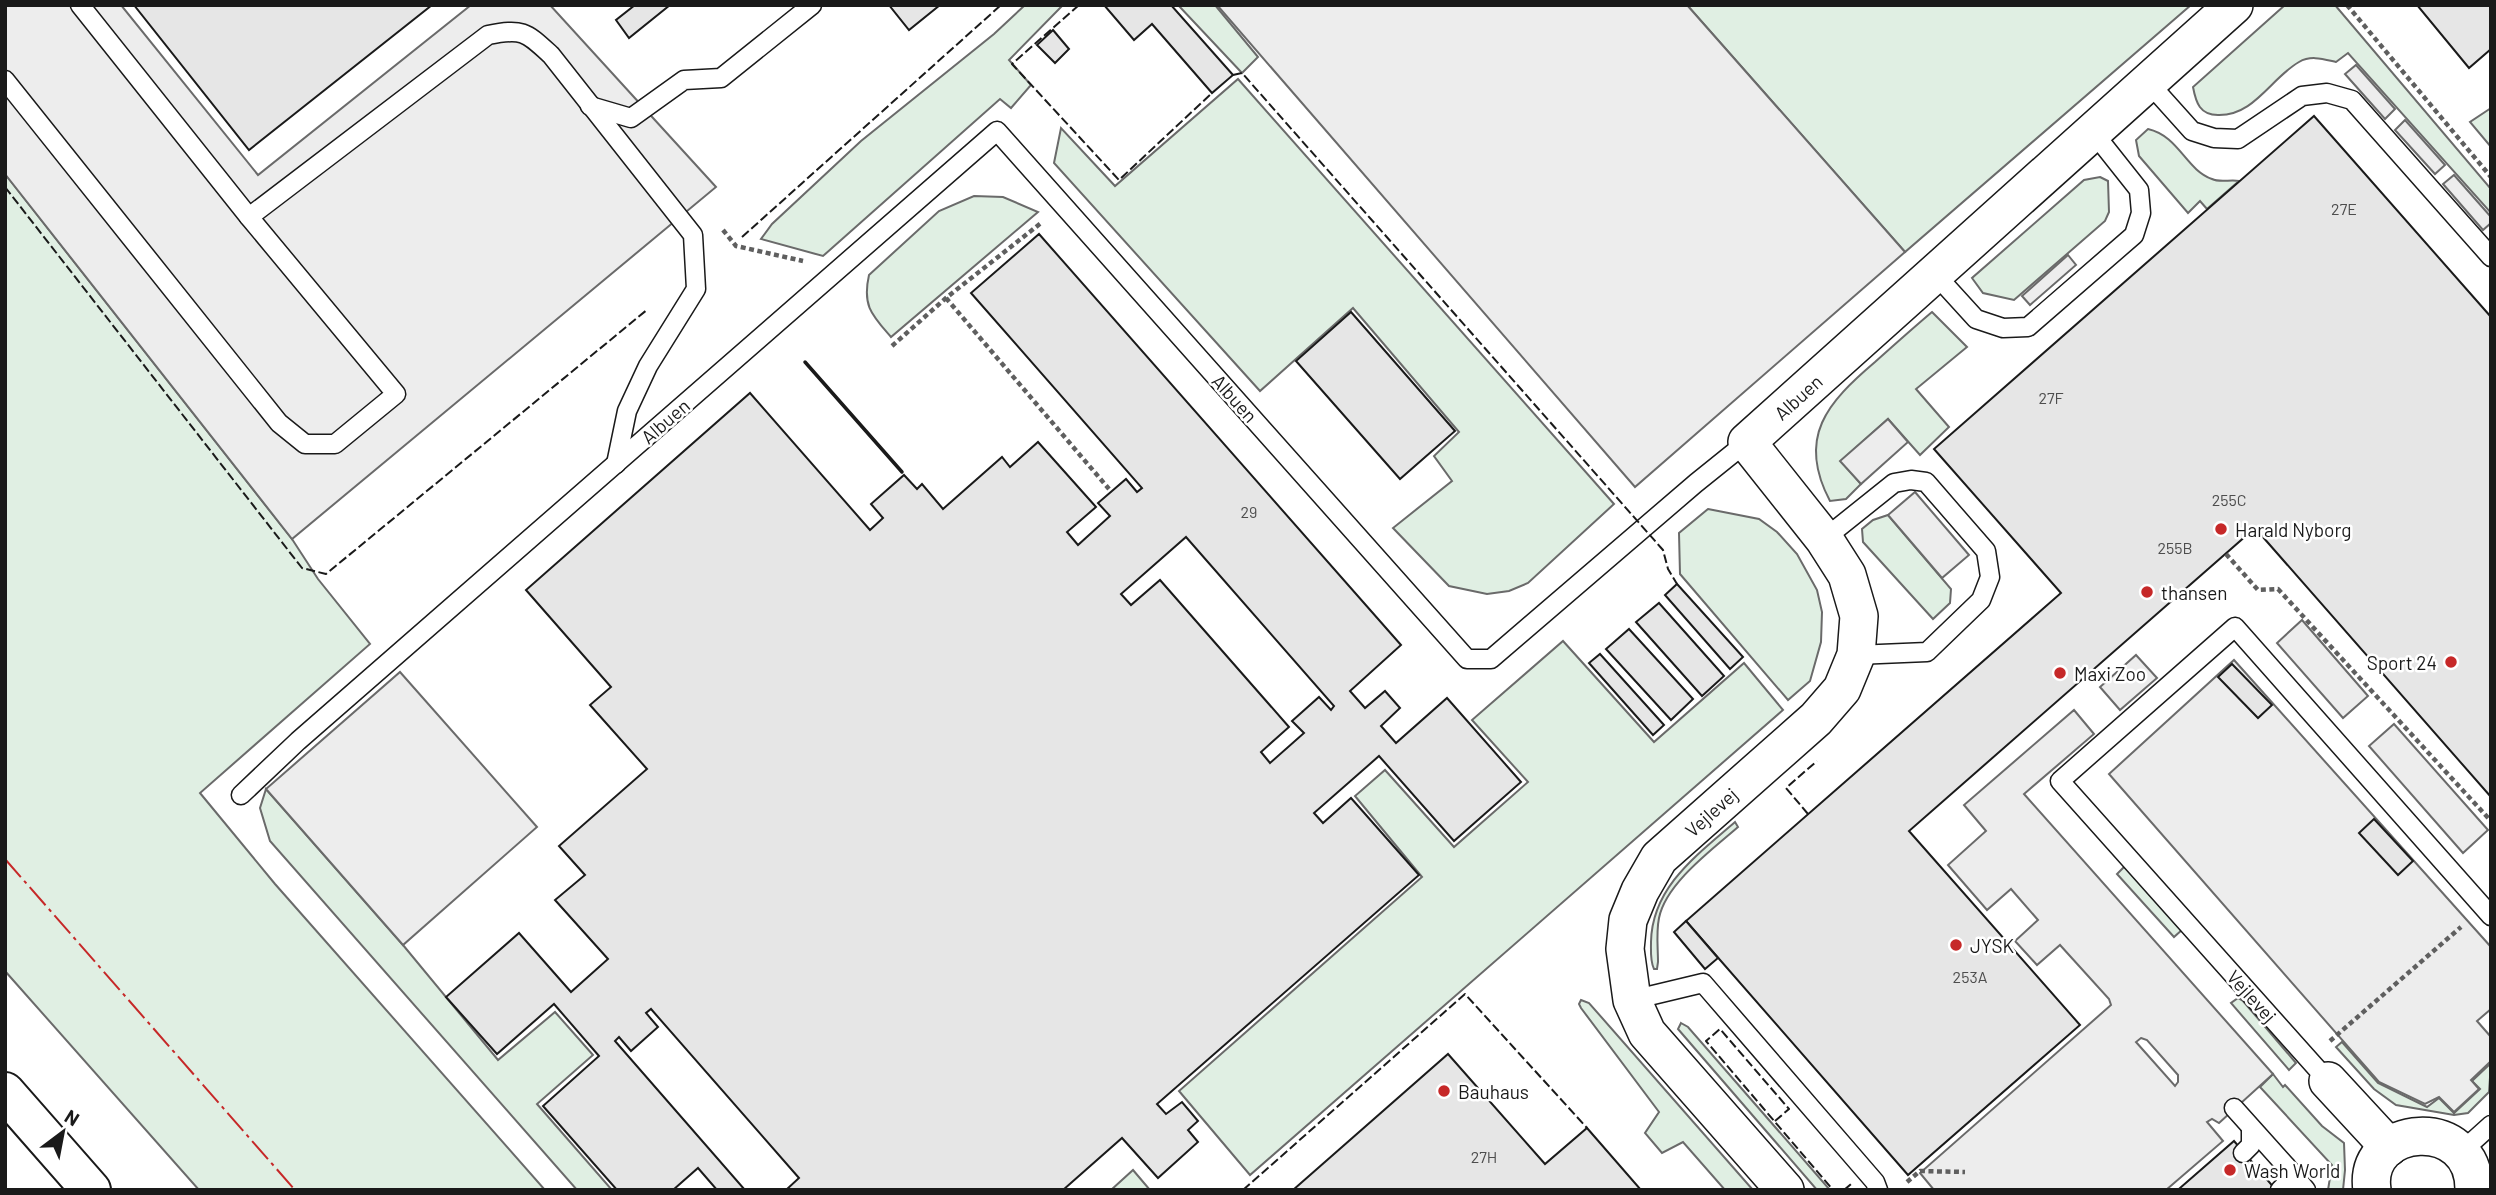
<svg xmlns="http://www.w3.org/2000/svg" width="2496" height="1195" viewBox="0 0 2496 1195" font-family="Barlow,sans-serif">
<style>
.green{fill:#e0efe3;stroke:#6a6a6a;stroke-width:2}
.parking{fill:#ededed;stroke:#6a6a6a;stroke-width:2;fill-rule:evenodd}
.building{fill:#e6e6e6;stroke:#1a1a1a;stroke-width:2;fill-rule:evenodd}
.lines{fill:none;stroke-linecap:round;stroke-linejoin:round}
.service-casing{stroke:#1a1a1a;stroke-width:21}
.minor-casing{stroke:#1a1a1a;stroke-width:40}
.tertiary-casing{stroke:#1a1a1a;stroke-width:42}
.path{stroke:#5f5f5f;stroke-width:4.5;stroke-dasharray:5 3.5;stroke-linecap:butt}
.service{stroke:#fff;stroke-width:18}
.minor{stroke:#fff;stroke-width:37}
.tertiary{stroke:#fff;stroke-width:38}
.fence{stroke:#1a1a1a;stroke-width:2;stroke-dasharray:9 3.5;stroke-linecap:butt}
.wall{stroke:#1a1a1a;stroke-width:3.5}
.power{stroke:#c62828;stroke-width:2;stroke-dasharray:24 5 3.5 5;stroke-linecap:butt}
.poi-dot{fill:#c62828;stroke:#fff;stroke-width:2.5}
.labels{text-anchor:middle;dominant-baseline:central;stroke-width:5;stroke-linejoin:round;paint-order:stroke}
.number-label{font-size:16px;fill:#4d4d4d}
.street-label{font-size:19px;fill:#1a1a1a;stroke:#fff}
.poi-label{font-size:19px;fill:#1a1a1a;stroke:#fff;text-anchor:start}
</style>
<rect width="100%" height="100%" fill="#fff"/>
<!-- green -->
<g class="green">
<polygon points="1025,5 1063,5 1009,60 1031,85 1011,108 1000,99 823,256 761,239 772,224 861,141 994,34"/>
<polygon points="1178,5 1215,5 1258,57 1242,73"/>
<polygon points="1687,5 2191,5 1905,252"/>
<path d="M2285 5H2335L2491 189V213L2348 53 2336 62C2323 59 2311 55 2299 62 2271 78 2254 116 2218 115 2200 115 2196 103 2193 87Z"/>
<polygon points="1238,79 1614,504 1528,583 1509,591 1487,594 1449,586 1393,528 1452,481 1434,456 1459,432 1353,308 1260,391 1054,163 1061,128 1115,186"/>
<polygon points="2491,108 2491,147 2470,122"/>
<path d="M2148 129C2179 136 2186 170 2212 179 2220 183 2231 179 2239 181L2207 209 2200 201 2188 213 2139 156 2136 140Z"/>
<polygon points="5,174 292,539 318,579 370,644 200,793 275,884 545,1190 199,1190 5,971"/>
<polygon points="2100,177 2108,181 2109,212 2105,221 2014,300 1983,293 1972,278 2084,180"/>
<path d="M974 196 1003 197 1038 212 891 337C872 315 862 306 869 275L939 211Z"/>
<path d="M1932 312 1967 347 1916 389 1949 427 1920 455 1888 419 1841 461 1861 484 1846 499 1830 501C1796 437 1828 402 1875 362 1894 345 1913 328 1932 312Z"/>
<polygon points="1708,509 1759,519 1777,532 1797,554 1817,590 1822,612 1821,642 1810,681 1788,700 1680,574 1679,533"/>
<polygon points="1888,515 1951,589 1950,603 1933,619 1863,542 1862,529 1873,520"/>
<polygon points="1563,641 1654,742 1744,663 1783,710 1250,1175 1179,1091 1422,877 1355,796 1385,770 1454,847 1528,782 1472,720"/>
<polygon points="266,789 403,945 498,1060 555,1012 593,1055 537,1104 612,1190 577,1190 270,841 260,808"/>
<path d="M1735 822 1738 827C1713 849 1666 883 1659 918 1656 932 1658 948 1658 962L1657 969H1654C1650 961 1651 951 1651 942 1652 887 1697 855 1735 822Z"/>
<polygon points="2125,866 2183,929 2174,937 2117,874"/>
<polygon points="2238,998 2243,1001 2296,1063 2289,1070 2231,1003"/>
<polygon points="1581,1000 1589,1003 1753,1190 1725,1190 1683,1142 1662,1153 1645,1133 1659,1112 1581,1008 1579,1004"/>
<polygon points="1681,1023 1688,1027 1830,1190 1817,1190 1678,1029"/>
<polygon points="2342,1042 2378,1083 2427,1107 2439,1098 2454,1113 2480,1089 2472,1081 2491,1063 2489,1092 2468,1113 2454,1115 2396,1105 2374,1089 2336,1047"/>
<polygon points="2273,1074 2283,1087 2285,1085 2322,1126 2344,1143 2345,1170 2343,1190 2328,1190 2332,1165 2260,1087"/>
<polygon points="1133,1170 1150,1190 1111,1190"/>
</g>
<!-- parking -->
<g class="parking">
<polygon points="5,5 121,5 258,175 471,5 550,5 716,187 292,539 5,174"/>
<polygon points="1217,5 1687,5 1905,252 1635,487"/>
<polygon points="2356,65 2395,109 2385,119 2345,74"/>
<polygon points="2405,120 2445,165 2435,174 2395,130"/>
<polygon points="2454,175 2491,217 2491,223 2483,230 2443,184"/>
<polygon points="2068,255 2076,265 2030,305 2022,296"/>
<polygon points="1888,419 1908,442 1861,484 1840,461"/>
<polygon points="1915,492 1969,555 1942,578 1888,515"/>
<polygon points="2302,620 2368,696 2343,718 2277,643"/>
<polygon points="2136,655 2157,678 2120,710 2100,687"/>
<polygon points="2234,660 2491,947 2491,1009 2477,1021 2491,1037 2491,1061 2471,1080 2479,1089 2454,1112 2439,1097 2425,1104 2379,1082 2109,774"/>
<polygon points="400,672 537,827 403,945 266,789"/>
<path d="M2074 710 2094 734 2024 794 2273 1074 2219 1123 2212 1119 2207 1122 2223 1141 2166 1190H1934L1920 1173 2111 1005 2109 999 2060 945 2037 965 2015 941 2038 920 2011 889 1987 910 1948 865 1986 831 1964 805ZM2141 1038 2147 1040 2178 1075V1082L2175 1086 2136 1042Z"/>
<polygon points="2394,724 2488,830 2463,853 2369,746"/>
</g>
<!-- building -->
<g class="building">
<polygon points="134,5 432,5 249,150"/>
<polygon points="635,5 670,5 629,38 616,20"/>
<polygon points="889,5 940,5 909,30"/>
<polygon points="1104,5 1171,5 1233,75 1212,93 1152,24 1134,40"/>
<polygon points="2417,5 2491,5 2491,49 2469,68"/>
<polygon points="1053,30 1069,49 1055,63 1037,45"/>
<polygon points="2314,116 2491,317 2491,797 2255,528 1909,831 2080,1025 1908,1175 1686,921 2061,593 1934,449"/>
<path d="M1039 234 1401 645 1350 691 1365 708 1385 691 1400 708 1381 726 1396 743 1447 698 1521 782 1454 841 1379 756 1314 813 1323 823 1351 798 1419 875 1157 1104 1166 1114 1182 1102 1198 1121 1188 1130 1198 1142 1158 1178 1122 1138 1063 1190H786L799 1178 651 1009 646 1013 658 1027 631 1051 619 1037 615 1041 745 1190H717L698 1168 673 1190H617L543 1106 599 1056 554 1004 497 1054 446 997 519 933 571 992 608 959 555 900 585 875 559 846 647 769 590 705 611 687 526 590 750 393 870 530 883 518 871 504 904 475 917 489 922 484 943 509 1002 457 1010 467 1038 442 1096 507 1067 532 1078 545 1110 516 1098 503 1126 479 1137 492 1142 488 971 293ZM1186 537 1334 706 1331 710 1319 697 1292 721 1304 733 1270 763 1261 752 1289 727 1160 580 1131 605 1121 594Z"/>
<polygon points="1351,312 1455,431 1400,479 1296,361"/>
<polygon points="1677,584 1743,657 1730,669 1665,595"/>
<polygon points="1659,603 1724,676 1702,696 1636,622"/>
<polygon points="1629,629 1693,699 1671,720 1606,649"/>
<polygon points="1600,654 1664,725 1653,735 1589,663"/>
<polygon points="2232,664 2272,705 2258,718 2218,677"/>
<polygon points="2374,819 2413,861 2398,875 2359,833"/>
<polygon points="1686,921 1718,958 1705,969 1674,932"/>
<polygon points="1448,1054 1545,1164 1587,1128 1641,1190 1293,1190"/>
<polygon points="2234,1141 2276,1190 2182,1190 2180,1188"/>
</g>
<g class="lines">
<!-- service casing -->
<g class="service-casing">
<g id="service">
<polyline points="5,80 279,423 305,444 335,444 396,394 249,217 80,5"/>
<polyline points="2148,82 2192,131 2214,138 2238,139 2302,96 2327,93 2352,100 2491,257"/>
<polyline points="590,106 631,118 684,80 721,78 812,5"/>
<path d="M249 217 488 35C523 28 526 32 551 55L693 235 696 289 648 366 627 411 616 464"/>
<polyline points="1935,274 1976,319 2003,328 2028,327 2134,235 2141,213 2139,190 2093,132"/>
<polyline points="1824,539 1894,483 1911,480 1926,482 1986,551 1990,577 1981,600 1927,652 1856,655"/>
<polyline points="241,795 298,741 997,131 1467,659 1491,659 1696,483 1747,442"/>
<polyline points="1632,1000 1703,983 1875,1182 1878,1190"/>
<polyline points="2328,1081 2060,781 2235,627 2491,916"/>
<polyline points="2234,1108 2286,1166 2286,1184 2280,1190"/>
<polyline points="2461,1152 2491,1125"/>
<polyline points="2243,1153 2251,1145 2251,1128"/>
<polyline points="2286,1166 2306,1190"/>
</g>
</g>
<!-- minor casing -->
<g class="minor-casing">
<g id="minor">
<polyline points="2328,1081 2389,1147"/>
<polyline points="1785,1190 1647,1033 1632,1000 1625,949 1628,920 1640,891 1659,858 1816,719 1842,689 1856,655 1859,616 1847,575 1824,539 1747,442 2234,5"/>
<path d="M2372 1190C2362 1123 2475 1114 2474 1190"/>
</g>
</g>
<!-- tertiary casing -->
<g class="tertiary-casing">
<polyline id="tertiary" points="5,1092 91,1190"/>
</g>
<!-- path -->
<g class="path">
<polyline points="2347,5 2491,177"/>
<polyline points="723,230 736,246 803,261"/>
<polyline points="946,298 1109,489"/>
<polyline points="892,346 946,298 1041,223"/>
<polyline points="2226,554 2258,590 2278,589 2491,821"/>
<polyline points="2330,1041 2461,927"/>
<polyline points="1907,1182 1920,1171 1965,1172"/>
</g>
<!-- service -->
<use href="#service" class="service"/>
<!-- minor -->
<use href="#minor" class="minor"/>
<!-- tertiary -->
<use href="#tertiary" class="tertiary"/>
<!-- fence -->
<g class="fence">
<polyline points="1079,5 1012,64 1119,180 1212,93"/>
<polyline points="1233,75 1242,73 1663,550 1668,569 1677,584"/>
<polyline points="5,187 302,568 326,574 648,309"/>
<polyline points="742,237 1001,5"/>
<polyline points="1808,814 1786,788 1817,761"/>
<polyline points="1775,1121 1789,1109 1720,1029 1706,1041 1833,1190"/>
<polyline points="1243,1190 1465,994 1587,1128"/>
<polyline points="1844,1190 1851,1184"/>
</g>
<!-- wall -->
<polyline class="wall" points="805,362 902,472"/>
<!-- power -->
<polyline class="power" points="5,859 295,1190"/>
</g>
<!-- markers -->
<g class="poi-dot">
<circle cx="2221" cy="529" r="7"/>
<circle cx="2147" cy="592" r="7"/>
<circle cx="2451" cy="662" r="7"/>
<circle cx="2060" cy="673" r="7"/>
<circle cx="1956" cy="945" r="7"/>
<circle cx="1444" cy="1091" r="7"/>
<circle cx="2230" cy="1170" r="7"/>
</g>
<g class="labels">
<!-- number labels -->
<g class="number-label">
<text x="2344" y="208">27E</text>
<text x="2051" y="397">27F</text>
<text x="2229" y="499">255C</text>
<text x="1249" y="511">29</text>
<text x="2175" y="547">255B</text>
<text x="1970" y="976">253A</text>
<text x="1484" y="1156">27H</text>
</g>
<!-- street labels -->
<g class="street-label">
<text transform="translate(1798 397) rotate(-42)">Albuen</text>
<text transform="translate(1235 398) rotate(48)">Albuen</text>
<text transform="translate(665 421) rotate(-41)">Albuen</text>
<text transform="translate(1711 812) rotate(-42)">Vejlevej</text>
<text transform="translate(2252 996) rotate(48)">Vejlevej</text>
</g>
<!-- poi labels -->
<g class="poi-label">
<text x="2235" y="529">Harald Nyborg</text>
<text x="2161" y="592">thansen</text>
<text x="2437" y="662" text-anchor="end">Sport 24</text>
<text x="2074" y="673">Maxi Zoo</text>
<text x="1970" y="945">JYSK</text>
<text x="1458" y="1091">Bauhaus</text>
<text x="2244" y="1170">Wash World</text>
</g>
</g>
<!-- border -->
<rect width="2496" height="1195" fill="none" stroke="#1a1a1a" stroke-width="14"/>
<!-- north arrow -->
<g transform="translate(63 1132) rotate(32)" stroke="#ffffff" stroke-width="5" paint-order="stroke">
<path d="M0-5L12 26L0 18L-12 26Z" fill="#1a1a1a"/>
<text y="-10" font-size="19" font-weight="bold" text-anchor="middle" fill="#1a1a1a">N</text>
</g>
</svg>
